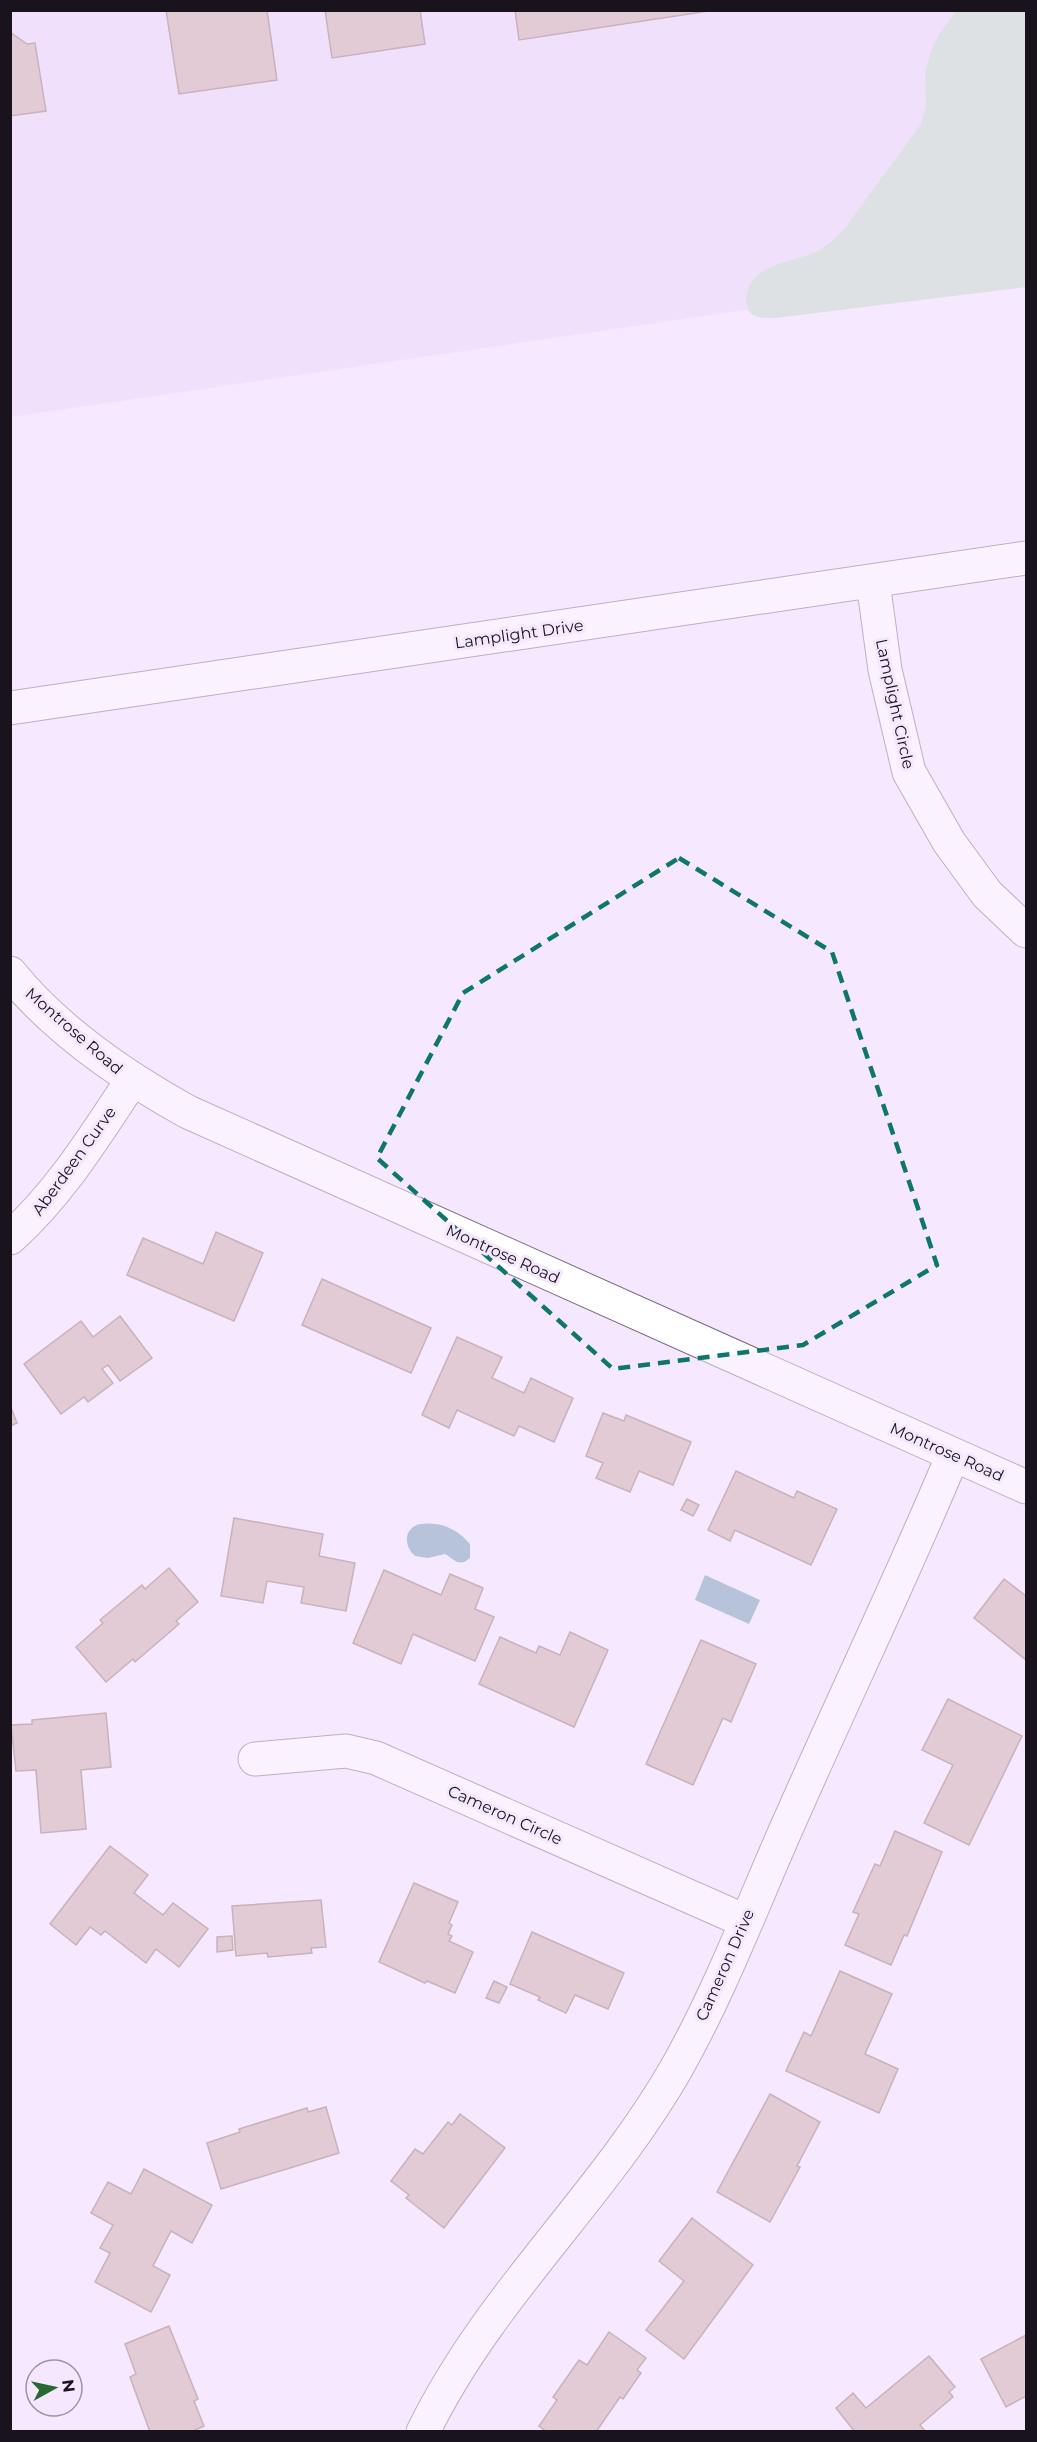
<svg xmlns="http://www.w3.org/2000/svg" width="1037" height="2442" viewBox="0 0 1037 2442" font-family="Montserrat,sans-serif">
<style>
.built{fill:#ecd7fa}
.grass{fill:#c2dac4}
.water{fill:#6c98af}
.building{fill:#cba8a3;stroke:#91716c;stroke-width:1.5}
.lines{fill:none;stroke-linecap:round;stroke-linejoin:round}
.minor-casing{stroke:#796a83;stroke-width:35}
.minor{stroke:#fff;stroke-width:33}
.marked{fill:none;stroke:#0f766e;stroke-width:4.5;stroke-dasharray:12 8;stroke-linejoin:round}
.labels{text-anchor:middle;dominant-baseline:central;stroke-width:6;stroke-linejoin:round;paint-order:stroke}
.street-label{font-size:16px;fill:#19131d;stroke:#f5e8fe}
</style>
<rect width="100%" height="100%" fill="#f5e8fe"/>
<!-- built -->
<polygon class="built" points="10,11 1026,11 1026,269 11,417"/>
<!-- grass -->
<path class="grass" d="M957 10 1026 11V287L776 318C769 318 760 319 753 315 742 308 746 290 752 281 767 262 795 261 816 252 827 246 837 237 845 228L921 124 926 104 925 72 931 51 939 34Z"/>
<!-- water -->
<g class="water">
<path d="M420 1524C441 1521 457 1529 470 1544V1558C459 1568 454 1559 445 1554L428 1558 415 1556C403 1545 404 1528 420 1524Z"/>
<polygon points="705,1575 760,1600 749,1624 695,1600"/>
</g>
<!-- building -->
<g class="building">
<polygon points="166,10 267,10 277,80 179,94"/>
<polygon points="325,10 420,10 425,44 332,58"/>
<polygon points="515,10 715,10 519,40"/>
<polygon points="10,32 27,44 35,43 46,111 10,116"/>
<polygon points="216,1232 263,1253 234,1321 127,1275 143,1238 203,1264"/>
<polygon points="322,1279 431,1328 411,1373 302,1325"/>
<polygon points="120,1316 152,1358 120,1381 108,1365 102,1369 113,1383 88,1402 84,1397 61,1414 24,1364 81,1321 93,1337"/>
<polygon points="457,1337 502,1357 492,1378 524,1393 531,1378 573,1398 554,1442 519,1426 514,1436 457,1410 449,1428 422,1415"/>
<polygon points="10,1405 17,1423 10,1426"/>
<polygon points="603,1413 624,1421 626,1415 691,1442 673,1485 639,1471 630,1492 596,1478 603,1463 586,1456"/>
<polygon points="736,1471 794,1498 797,1491 837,1509 811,1565 735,1530 730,1541 708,1530"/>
<polygon points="687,1499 699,1505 693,1516 681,1510"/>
<polygon points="234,1518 323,1534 319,1556 355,1563 346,1611 301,1603 304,1587 267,1581 263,1603 221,1596"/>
<polygon points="169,1568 198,1602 176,1621 179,1624 135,1662 133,1659 106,1682 76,1647 103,1623 100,1620 142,1585 145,1589"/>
<polygon points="384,1570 441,1595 450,1574 483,1588 475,1609 494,1617 475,1661 413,1634 401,1664 353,1643"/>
<polygon points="1004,1579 1026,1596 1026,1660 974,1618"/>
<polygon points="570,1632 608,1650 574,1727 479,1684 500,1637 536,1653 539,1646 560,1655"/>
<polygon points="701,1640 756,1664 731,1722 723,1718 693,1785 646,1764"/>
<polygon points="948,1699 1022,1736 969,1845 924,1823 953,1765 922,1750"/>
<polygon points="106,1713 111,1767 81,1770 86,1829 41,1833 36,1770 16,1771 11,1725 32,1724 32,1720"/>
<polygon points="895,1831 942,1852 907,1936 904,1935 891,1965 845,1945 859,1914 853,1912 875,1864 880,1866"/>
<polygon points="110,1846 148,1875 134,1893 163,1915 173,1903 208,1929 179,1967 156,1949 146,1963 105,1931 101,1935 90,1927 76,1945 50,1924"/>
<polygon points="414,1883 458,1902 449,1923 452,1925 448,1934 452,1936 449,1941 473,1952 455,1993 427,1981 425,1983 379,1962"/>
<polygon points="321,1900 326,1947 311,1948 312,1953 268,1957 267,1953 236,1956 232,1906"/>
<polygon points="532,1932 624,1973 608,2009 575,1995 566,2013 538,2000 540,1997 510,1984"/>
<polygon points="232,1936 233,1950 217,1952 217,1937"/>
<polygon points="840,1971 892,1994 865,2054 898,2069 879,2113 786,2071 804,2032 811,2036"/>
<polygon points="494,1981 507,1987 499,2003 486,1998"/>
<polygon points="770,2094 820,2122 797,2166 800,2167 770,2222 717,2192"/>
<polygon points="326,2107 339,2153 221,2189 207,2143 240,2132 239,2129 307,2108 308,2112"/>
<polygon points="460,2114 505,2148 444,2228 406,2198 409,2195 391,2181 415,2149 423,2154 448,2122 452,2125"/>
<polygon points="144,2169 212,2205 192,2243 171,2231 153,2266 170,2275 151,2312 95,2282 110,2253 100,2248 113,2225 91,2213 108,2182 131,2194"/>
<polygon points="692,2218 753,2265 684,2359 646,2330 684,2281 659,2261"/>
<polygon points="169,2326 198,2399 194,2401 204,2426 191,2432 150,2432 130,2377 136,2374 125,2344"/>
<polygon points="609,2332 646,2358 637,2370 641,2373 623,2399 620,2397 596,2432 547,2432 539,2426 557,2400 553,2397 579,2360 587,2365"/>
<polygon points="1026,2335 1026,2396 1006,2407 981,2359"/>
<polygon points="929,2356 955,2387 949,2392 953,2397 920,2425 926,2432 855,2432 836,2408 853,2393 866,2408"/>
</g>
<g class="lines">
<!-- minor casing -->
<g class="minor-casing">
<g id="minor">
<polyline points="873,582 885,670 909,772 949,842 987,894 1026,931"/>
<polyline points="10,708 1026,558"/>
<path d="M10 973C57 1031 123 1076 188 1112L1026 1487"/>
<path d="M10 1238C60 1193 95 1136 132 1080"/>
<polyline points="255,1759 346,1751 376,1758 745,1921"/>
<path d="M423 2432C489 2296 602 2198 676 2069 723 1986 756 1895 795 1809 847 1691 903 1575 953 1455"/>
</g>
</g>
<!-- minor -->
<use href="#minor" class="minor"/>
</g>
<!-- marked area -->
<path d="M0 0H1037V2442H0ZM679 858 832 952 937 1265 803 1345 613 1369 377 1158 463 993Z" fill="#f5e8fe" fill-opacity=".55" fill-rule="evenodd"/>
<path class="marked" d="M679 858 832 952 937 1265 803 1345 613 1369 377 1158 463 993Z"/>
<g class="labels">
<!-- street labels -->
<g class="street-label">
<text transform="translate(519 634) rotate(-8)">Lamplight Drive</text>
<text transform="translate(895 704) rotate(78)">Lamplight Circle</text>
<text transform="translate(74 1031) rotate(41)">Montrose Road</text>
<text transform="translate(74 1161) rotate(-54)">Aberdeen Curve</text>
<text transform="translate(503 1254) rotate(24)">Montrose Road</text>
<text transform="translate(947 1452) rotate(24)">Montrose Road</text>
<text transform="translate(505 1815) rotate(24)">Cameron Circle</text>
<text transform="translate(725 1965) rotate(-66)">Cameron Drive</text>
</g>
</g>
<!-- border -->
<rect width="1037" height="2442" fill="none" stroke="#19131d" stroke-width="24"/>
<!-- north arrow -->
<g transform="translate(54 2388) rotate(82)"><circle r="28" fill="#f5e8fe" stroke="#9d93a4" stroke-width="1.5"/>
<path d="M0-4.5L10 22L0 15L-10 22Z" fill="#286832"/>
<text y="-9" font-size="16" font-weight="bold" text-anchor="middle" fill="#19131d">N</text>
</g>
</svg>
